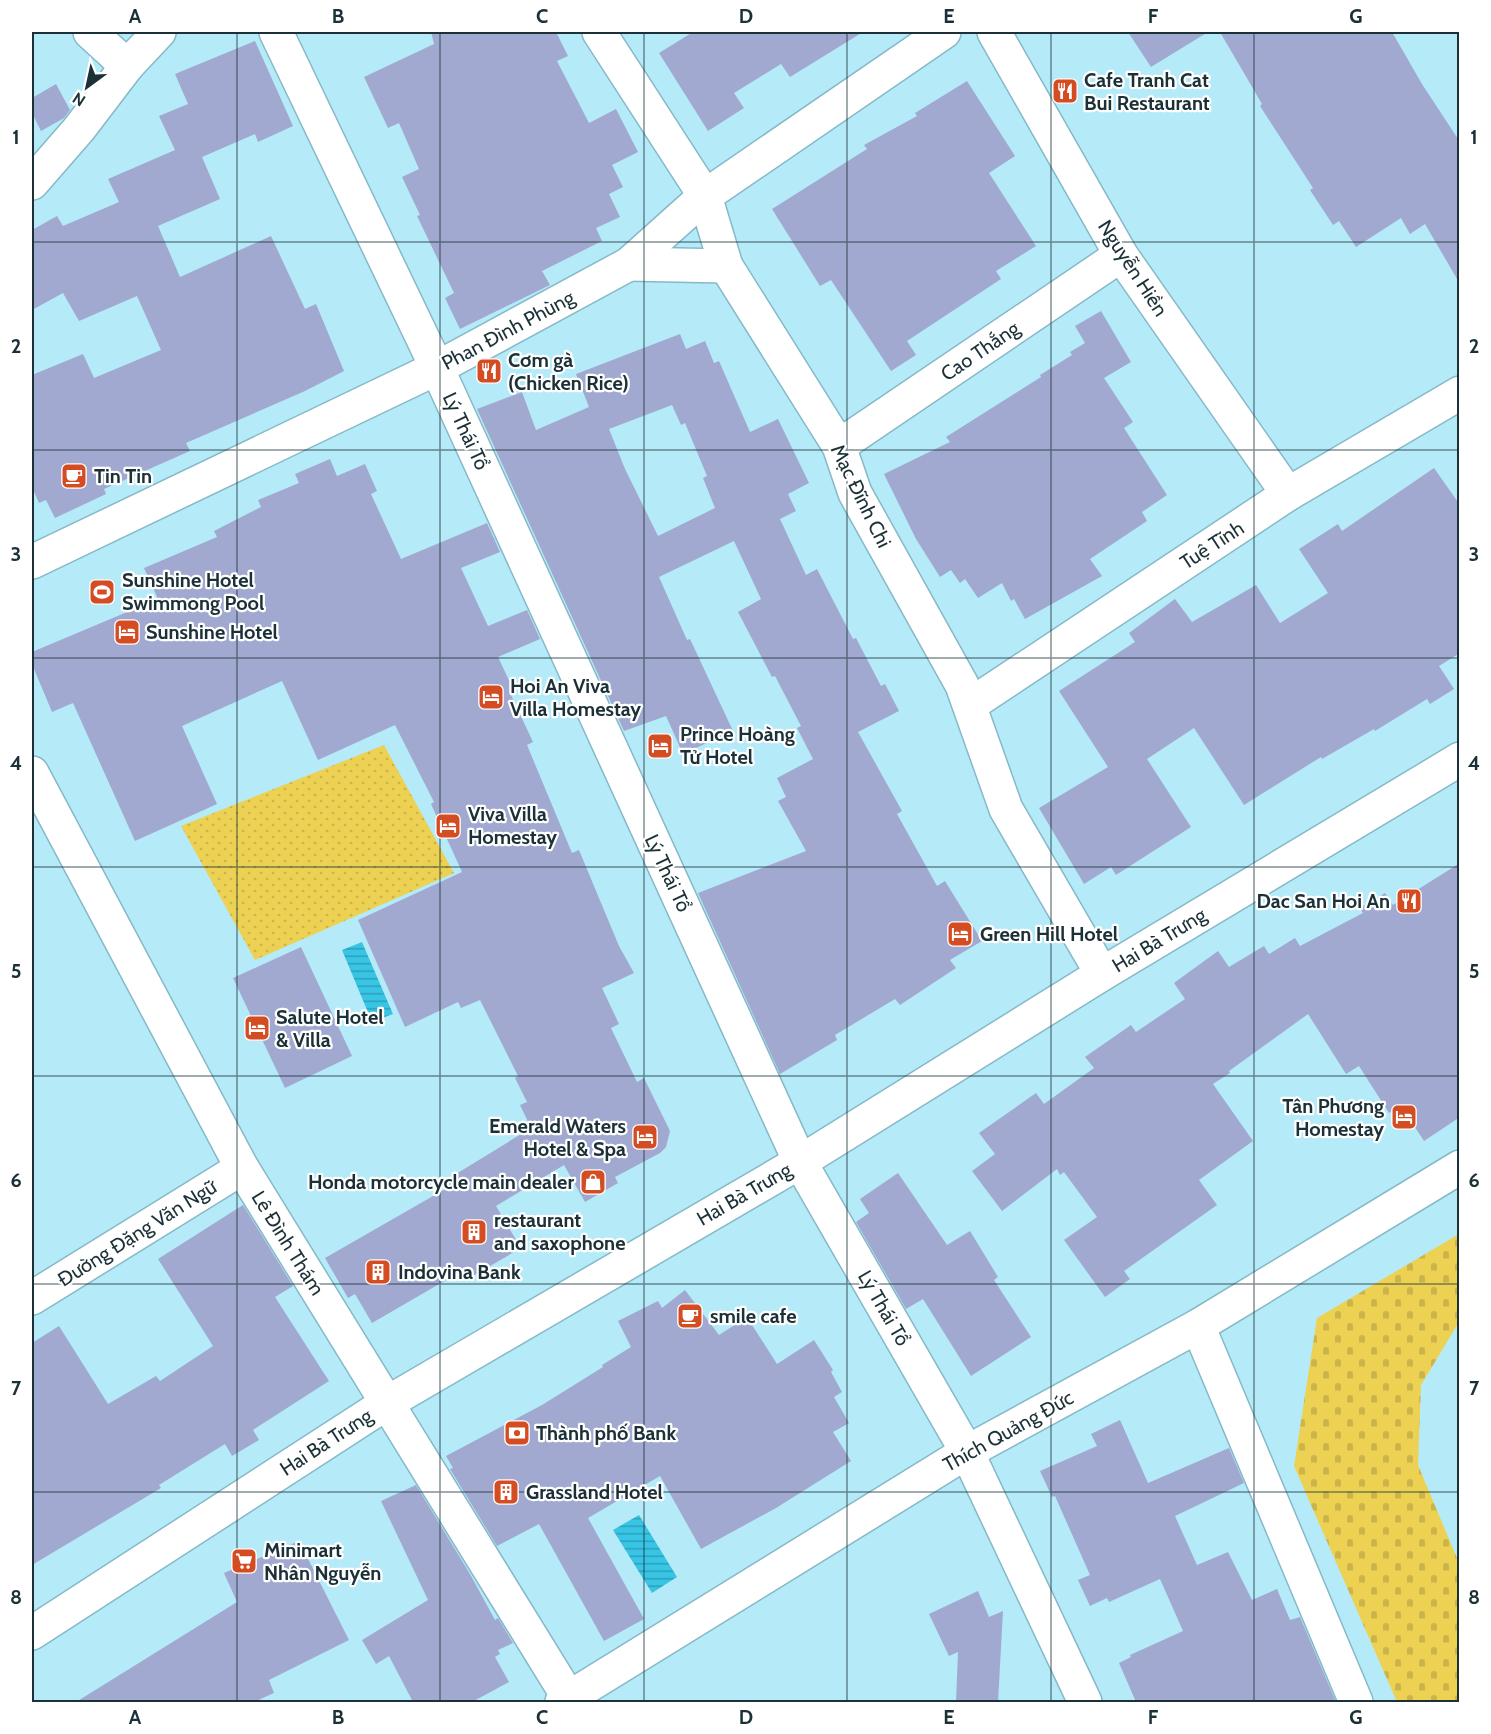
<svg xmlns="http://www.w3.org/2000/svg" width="1491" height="1734" viewBox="0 0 1491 1734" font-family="Cabin,sans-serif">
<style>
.grass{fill:url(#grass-dots)}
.cemetery{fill:url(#cemetery-stones)}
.water{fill:url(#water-rules)}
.building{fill:#a1a9d0;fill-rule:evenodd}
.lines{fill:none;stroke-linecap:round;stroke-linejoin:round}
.minor-casing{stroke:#86b9c8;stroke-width:36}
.minor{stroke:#fff;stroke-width:33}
.grid{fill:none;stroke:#1c3137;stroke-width:1.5;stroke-opacity:0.55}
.labels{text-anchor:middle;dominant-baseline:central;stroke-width:4.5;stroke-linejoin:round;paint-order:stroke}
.poi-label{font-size:20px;font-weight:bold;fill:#1c3137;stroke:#fff;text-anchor:start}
.street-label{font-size:20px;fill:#1c3137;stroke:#fff}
.neatline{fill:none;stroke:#1c3137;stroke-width:2}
.grid-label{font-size:20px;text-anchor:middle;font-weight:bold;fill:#1c3137}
</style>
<defs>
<pattern id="grass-dots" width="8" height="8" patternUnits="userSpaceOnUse" patternTransform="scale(1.5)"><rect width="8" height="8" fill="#edd153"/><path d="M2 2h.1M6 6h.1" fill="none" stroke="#cbb449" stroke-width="1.8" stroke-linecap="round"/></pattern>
<pattern id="cemetery-stones" width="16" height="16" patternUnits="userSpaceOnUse" patternTransform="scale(1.5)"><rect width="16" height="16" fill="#edd153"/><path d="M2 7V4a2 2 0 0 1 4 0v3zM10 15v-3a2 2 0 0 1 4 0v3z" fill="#cbb449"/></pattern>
<pattern id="water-rules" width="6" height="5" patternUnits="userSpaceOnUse" patternTransform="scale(1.5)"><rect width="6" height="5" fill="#38c4e4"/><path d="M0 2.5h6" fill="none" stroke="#2ea0ba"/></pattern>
</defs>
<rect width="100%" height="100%" fill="#b5eaf9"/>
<!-- grass -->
<polygon class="grass" points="384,745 454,873 255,960 181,826"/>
<!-- cemetery -->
<polygon class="cemetery" points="1459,1234 1459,1322 1421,1385 1418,1465 1459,1563 1459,1702 1397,1702 1294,1466 1317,1318"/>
<!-- water -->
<g class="water">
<polygon points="362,942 393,1014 372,1022 342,950"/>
<polygon points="639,1515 677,1577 652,1593 613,1530"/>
</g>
<!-- building -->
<g class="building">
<polygon points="431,32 556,32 568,56 557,61 589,123 616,109 638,152 612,165 623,187 609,194 620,217 596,228 602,241 542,271 550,285 460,329 445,298 454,293 417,216 420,215 402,177 419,169 399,123 388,128 364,77 434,44"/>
<polygon points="693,32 863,32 790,77 781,64 734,93 744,108 708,131 659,53"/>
<polygon points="1128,32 1208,32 1151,67"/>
<polygon points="1220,32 1392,32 1422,84 1460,142 1460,284 1425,224 1410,234 1401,218 1356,247 1339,221 1333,225 1310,190 1313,188 1260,106 1262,104"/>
<polygon points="255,41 293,126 258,142 255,134 202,157 220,199 158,226 180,277 271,236 305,309 316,304 344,371 305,391 186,443 190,451 104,489 106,494 55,518 46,500 39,503 32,487 32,375 83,354 94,378 161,350 137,296 79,321 63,293 32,310 32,230 57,216 63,226 119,202 108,179 175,150 159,116 188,104 175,74"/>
<polygon points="967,81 1015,156 989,173 1036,246 996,271 1001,279 907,341 916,355 891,371 831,280 820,286 772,209 867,149 864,145 917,116 915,113"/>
<polygon points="56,84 70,110 64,118 41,131 32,113 32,98"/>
<polygon points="1101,311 1131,362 1104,378 1133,422 1124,428 1167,495 1142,512 1147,521 1090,559 1102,576 1025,619 1014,599 1011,601 1002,583 978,598 965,579 960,583 951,570 940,577 916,539 884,474 950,442 946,437 1041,377 1040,375 1072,355 1070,352 1085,343 1075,326"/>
<path d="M680 334 686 349 705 341 714 363 719 361 750 432 778 419 809 483 788 494 796 511 780 519 806 575 817 569 853 639 856 638 881 686 885 684 899 711 858 732 902 811 897 814 937 886 945 881 982 941 950 960 956 968 900 1005 895 999 835 1035 837 1040 780 1074 698 893 806 851 778 801 786 797 777 778 813 759 797 728 801 726 775 676 772 677 738 612 761 599 734 541 659 577 687 640 690 639 733 731 683 754 666 716 624 731 477 409 522 392 536 430 589 407 576 374ZM672 405 681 425 685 423 707 476 703 478 715 508 658 536 625 469 609 429Z"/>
<polygon points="330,459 337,476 365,464 377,491 371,494 401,559 487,523 500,552 461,568 488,626 527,610 540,639 498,657 515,693 511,695 533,742 527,745 572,853 579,850 619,946 634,973 602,988 619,1024 611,1028 637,1082 644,1078 670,1131 666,1147 660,1153 615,1177 618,1183 585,1202 564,1165 496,1206 521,1248 466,1280 460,1272 372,1323 355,1294 348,1298 325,1258 447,1188 443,1182 531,1128 520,1105 527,1102 515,1078 518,1076 480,1000 461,1008 458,1002 405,1027 358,920 462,872 431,804 434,802 395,725 318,760 282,681 182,726 217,804 135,841 73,703 52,712 32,664 32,652 158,599 144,568 217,537 214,531 261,507 258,500 299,483 295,474"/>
<polygon points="1434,468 1460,505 1460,653 1439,666 1454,689 1430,704 1427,699 1375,731 1374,729 1322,759 1321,757 1244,805 1194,728 1147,759 1191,827 1116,875 1111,867 1084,884 1039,808 1108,767 1059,691 1135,642 1129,633 1175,599 1192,622 1256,585 1280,623 1328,593 1299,549 1338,524 1342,531"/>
<polygon points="1460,863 1460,1117 1424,1141 1401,1106 1389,1113 1359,1066 1346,1074 1308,1014 1229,1071 1230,1073 1213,1084 1253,1141 1199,1180 1217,1205 1124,1271 1130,1279 1105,1297 1064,1240 1097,1217 1064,1172 1060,1175 1057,1169 1002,1211 972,1171 995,1154 979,1133 1036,1093 1044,1104 1094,1068 1085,1057 1131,1025 1136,1032 1185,999 1174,983 1218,951 1229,967 1264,946 1269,954 1295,938 1300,946 1363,913 1360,908 1385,893 1393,905"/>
<polygon points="301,947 352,1056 285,1088 233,978"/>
<polygon points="898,1173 947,1245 970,1231 998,1277 994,1280 1031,1337 971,1376 923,1299 906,1309 856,1222 869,1213 860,1199"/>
<polygon points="243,1205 293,1286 275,1297 329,1381 253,1430 259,1440 232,1456 225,1444 159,1485 161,1488 32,1565 32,1343 59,1326 108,1404 156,1376 160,1381 213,1346 158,1259"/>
<polygon points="685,1290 719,1335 747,1317 777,1364 814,1340 833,1370 831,1372 842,1392 834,1397 849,1423 833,1432 851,1461 776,1508 701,1549 660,1476 588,1518 644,1619 604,1641 539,1524 497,1546 450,1469 453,1468 446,1456 542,1405 603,1367 602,1365 631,1347 618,1321 658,1301 662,1308"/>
<polygon points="1120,1420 1148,1483 1229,1448 1244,1483 1175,1516 1197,1565 1228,1552 1252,1600 1277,1589 1290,1620 1300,1617 1336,1702 1136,1702 1119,1663 1131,1657 1130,1655 1183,1631 1160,1579 1109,1602 1107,1598 1090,1606 1078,1580 1090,1575 1055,1496 1052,1497 1040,1471 1097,1446 1091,1434"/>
<polygon points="416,1485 470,1574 495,1620 498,1618 513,1643 498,1650 500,1654 495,1657 509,1682 472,1702 413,1702 389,1656 376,1664 362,1640 428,1600 381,1501"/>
<polygon points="299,1541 349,1640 269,1680 274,1693 254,1702 76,1702 237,1602 224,1573"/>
<polygon points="978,1591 989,1617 1003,1611 998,1702 956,1702 958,1652 949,1656 929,1614"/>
</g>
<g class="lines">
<!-- minor casing -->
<g class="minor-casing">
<g id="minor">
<polyline points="90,32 127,66"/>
<polyline points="276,32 437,368 800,1162 967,1452 1085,1702"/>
<polyline points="599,32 705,196 726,266 839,446 855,493 962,685 1006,809 1102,974"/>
<polyline points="994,32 1121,255 1288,494"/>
<polyline points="32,183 79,129 127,66 159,32"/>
<polyline points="629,264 726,266"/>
<polyline points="839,446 1121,255"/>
<polyline points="32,562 437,368 629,264 705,196 944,32"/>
<polyline points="970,705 1288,494 1460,393"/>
<polyline points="32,773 242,1168 569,1698"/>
<polyline points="32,1298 242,1168"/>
<polyline points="1198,1326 1356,1702"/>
<polyline points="32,1633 387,1403 800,1162 1102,974 1460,759"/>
<polyline points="562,1702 967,1452 1198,1326 1460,1167"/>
</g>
</g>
<!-- minor -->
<use href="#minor" class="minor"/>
</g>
<!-- grid -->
<path class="grid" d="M237 32V1702M440 32V1702M644 32V1702M847 32V1702M1051 32V1702M1254 32V1702M32 242H1460M32 450H1460M32 658H1460M32 867H1460M32 1076H1460M32 1284H1460M32 1492H1460"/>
<!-- icons -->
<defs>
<g id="restaurant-square" transform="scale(1.35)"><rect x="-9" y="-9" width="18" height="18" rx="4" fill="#d44c22" stroke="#fff"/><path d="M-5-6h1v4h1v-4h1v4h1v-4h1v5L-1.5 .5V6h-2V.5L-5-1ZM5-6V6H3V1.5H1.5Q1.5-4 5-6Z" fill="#fff"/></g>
<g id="cafe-square" transform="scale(1.35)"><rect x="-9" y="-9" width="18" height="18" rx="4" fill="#d44c22" stroke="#fff"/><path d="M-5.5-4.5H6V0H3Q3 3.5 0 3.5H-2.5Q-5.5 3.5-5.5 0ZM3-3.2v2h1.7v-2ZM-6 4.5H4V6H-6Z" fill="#fff"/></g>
<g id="stadium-square" transform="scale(1.35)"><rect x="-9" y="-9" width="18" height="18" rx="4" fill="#d44c22" stroke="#fff"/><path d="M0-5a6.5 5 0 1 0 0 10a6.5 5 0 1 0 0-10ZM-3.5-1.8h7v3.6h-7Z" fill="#fff"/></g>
<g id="hotel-square" transform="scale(1.35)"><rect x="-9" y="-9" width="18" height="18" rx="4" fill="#d44c22" stroke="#fff"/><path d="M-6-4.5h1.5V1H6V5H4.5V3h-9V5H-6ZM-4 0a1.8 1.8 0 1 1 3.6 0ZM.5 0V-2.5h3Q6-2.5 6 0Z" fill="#fff"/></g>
<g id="shop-square" transform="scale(1.35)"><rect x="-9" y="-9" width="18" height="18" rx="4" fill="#d44c22" stroke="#fff"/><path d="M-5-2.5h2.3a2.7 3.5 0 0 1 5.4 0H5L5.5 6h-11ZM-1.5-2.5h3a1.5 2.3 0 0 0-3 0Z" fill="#fff"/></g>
<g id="building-square" transform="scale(1.35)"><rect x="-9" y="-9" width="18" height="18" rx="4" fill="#d44c22" stroke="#fff"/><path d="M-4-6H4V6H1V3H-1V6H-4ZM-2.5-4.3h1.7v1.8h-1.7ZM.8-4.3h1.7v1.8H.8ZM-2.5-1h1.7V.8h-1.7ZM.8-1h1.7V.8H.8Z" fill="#fff"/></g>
<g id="bank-square" transform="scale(1.35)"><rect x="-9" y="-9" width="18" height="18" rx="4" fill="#d44c22" stroke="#fff"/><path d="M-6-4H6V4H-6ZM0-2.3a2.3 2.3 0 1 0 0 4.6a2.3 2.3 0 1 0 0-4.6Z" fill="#fff"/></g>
<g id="supermarket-square" transform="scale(1.35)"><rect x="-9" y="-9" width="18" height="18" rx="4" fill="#d44c22" stroke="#fff"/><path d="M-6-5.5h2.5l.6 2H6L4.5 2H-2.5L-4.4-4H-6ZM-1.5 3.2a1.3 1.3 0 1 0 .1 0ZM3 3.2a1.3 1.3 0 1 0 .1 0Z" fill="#fff"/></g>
</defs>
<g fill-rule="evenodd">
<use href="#restaurant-square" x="1065" y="91"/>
<use href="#restaurant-square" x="489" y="371"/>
<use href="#cafe-square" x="74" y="476"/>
<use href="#stadium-square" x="102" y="592"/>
<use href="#hotel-square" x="127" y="632"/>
<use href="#hotel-square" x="491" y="697"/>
<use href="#hotel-square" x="660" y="746"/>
<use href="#hotel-square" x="448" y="826"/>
<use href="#restaurant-square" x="1409" y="901"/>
<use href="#hotel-square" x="960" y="934"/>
<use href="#hotel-square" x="257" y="1028"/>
<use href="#hotel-square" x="1404" y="1117"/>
<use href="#hotel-square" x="645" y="1137"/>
<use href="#shop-square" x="593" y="1182"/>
<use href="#building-square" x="474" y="1232"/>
<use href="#building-square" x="378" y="1272"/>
<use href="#cafe-square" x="690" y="1316"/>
<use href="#bank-square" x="517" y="1433"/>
<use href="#building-square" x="506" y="1492"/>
<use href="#supermarket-square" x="244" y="1561"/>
</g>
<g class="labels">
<!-- poi labels -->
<g class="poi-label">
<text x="1084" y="80">Cafe Tranh Cat<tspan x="1084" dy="23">Bui Restaurant</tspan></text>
<text x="508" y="360">Cơm gà<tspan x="508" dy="23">(Chicken Rice)</tspan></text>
<text x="94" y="476">Tin Tin</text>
<text x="122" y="580">Sunshine Hotel<tspan x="122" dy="23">Swimmong Pool</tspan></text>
<text x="146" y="632">Sunshine Hotel</text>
<text x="510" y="686">Hoi An Viva<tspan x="510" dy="23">Villa Homestay</tspan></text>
<text x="680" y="734">Prince Hoàng<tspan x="680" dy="23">Tử Hotel</tspan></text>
<text x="468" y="814">Viva Villa<tspan x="468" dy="23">Homestay</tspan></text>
<text x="1390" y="901" text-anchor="end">Dac San Hoi An</text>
<text x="980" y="934">Green Hill Hotel</text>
<text x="276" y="1017">Salute Hotel<tspan x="276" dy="23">&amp; Villa</tspan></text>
<text x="1384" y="1106" text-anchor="end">Tân Phương<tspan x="1384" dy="23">Homestay</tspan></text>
<text x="626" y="1126" text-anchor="end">Emerald Waters<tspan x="626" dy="23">Hotel &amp; Spa</tspan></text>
<text x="574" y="1182" text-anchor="end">Honda motorcycle main dealer</text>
<text x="494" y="1220">restaurant<tspan x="494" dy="23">and saxophone</tspan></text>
<text x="398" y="1272">Indovina Bank</text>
<text x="710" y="1316">smile cafe</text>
<text x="536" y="1433">Thành phố Bank</text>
<text x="526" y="1492">Grassland Hotel</text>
<text x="264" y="1550">Minimart<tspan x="264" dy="23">Nhân Nguyễn</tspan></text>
</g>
<!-- street labels -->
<g class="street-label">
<text transform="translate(1133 268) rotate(57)">Nguyễn Hiền</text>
<text transform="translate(508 330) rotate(-28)">Phan Đình Phùng</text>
<text transform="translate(980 351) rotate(-34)">Cao Thắng</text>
<text transform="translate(466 431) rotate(65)">Lý Thái Tổ</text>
<text transform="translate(861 496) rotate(64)">Mạc Đĩnh Chi</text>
<text transform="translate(1212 545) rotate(-33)">Tuệ Tĩnh</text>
<text transform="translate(668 873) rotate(65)">Lý Thái Tổ</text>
<text transform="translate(1159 940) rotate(-31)">Hai Bà Trưng</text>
<text transform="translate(744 1194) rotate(-30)">Hai Bà Trưng</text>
<text transform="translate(137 1233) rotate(-32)">Đường Đặng Văn Ngữ</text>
<text transform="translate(288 1243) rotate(58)">Lê Đình Thám</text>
<text transform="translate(884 1308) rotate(60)">Lý Thái Tổ</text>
<text transform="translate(1008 1431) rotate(-29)">Thích Quảng Đức</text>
<text transform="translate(326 1442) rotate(-33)">Hai Bà Trưng</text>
</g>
</g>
<!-- border -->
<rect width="1491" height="1734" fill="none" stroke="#ffffff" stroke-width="66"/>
<!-- north arrow -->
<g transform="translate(87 87) rotate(213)" stroke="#ffffff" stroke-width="4.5" paint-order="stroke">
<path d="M0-4.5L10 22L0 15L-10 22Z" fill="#1c3137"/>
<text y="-9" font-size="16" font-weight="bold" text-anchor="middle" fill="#1c3137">N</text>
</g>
<rect x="33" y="33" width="1425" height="1668" class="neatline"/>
<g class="grid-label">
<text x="135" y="23">A</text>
<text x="338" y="23">B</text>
<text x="542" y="23">C</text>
<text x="746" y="23">D</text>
<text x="949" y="23">E</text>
<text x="1153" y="23">F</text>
<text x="1356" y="23">G</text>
<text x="16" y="144">1</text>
<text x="1474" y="144">1</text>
<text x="16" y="353">2</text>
<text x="1474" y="353">2</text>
<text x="16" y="561">3</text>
<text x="1474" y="561">3</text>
<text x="16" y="770">4</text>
<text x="1474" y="770">4</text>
<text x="16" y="978">5</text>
<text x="1474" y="978">5</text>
<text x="16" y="1187">6</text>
<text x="1474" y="1187">6</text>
<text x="16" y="1395">7</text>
<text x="1474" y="1395">7</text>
<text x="16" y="1604">8</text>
<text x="1474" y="1604">8</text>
<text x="135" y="1724">A</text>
<text x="338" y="1724">B</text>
<text x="542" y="1724">C</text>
<text x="746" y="1724">D</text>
<text x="949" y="1724">E</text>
<text x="1153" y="1724">F</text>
<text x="1356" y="1724">G</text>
</g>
</svg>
